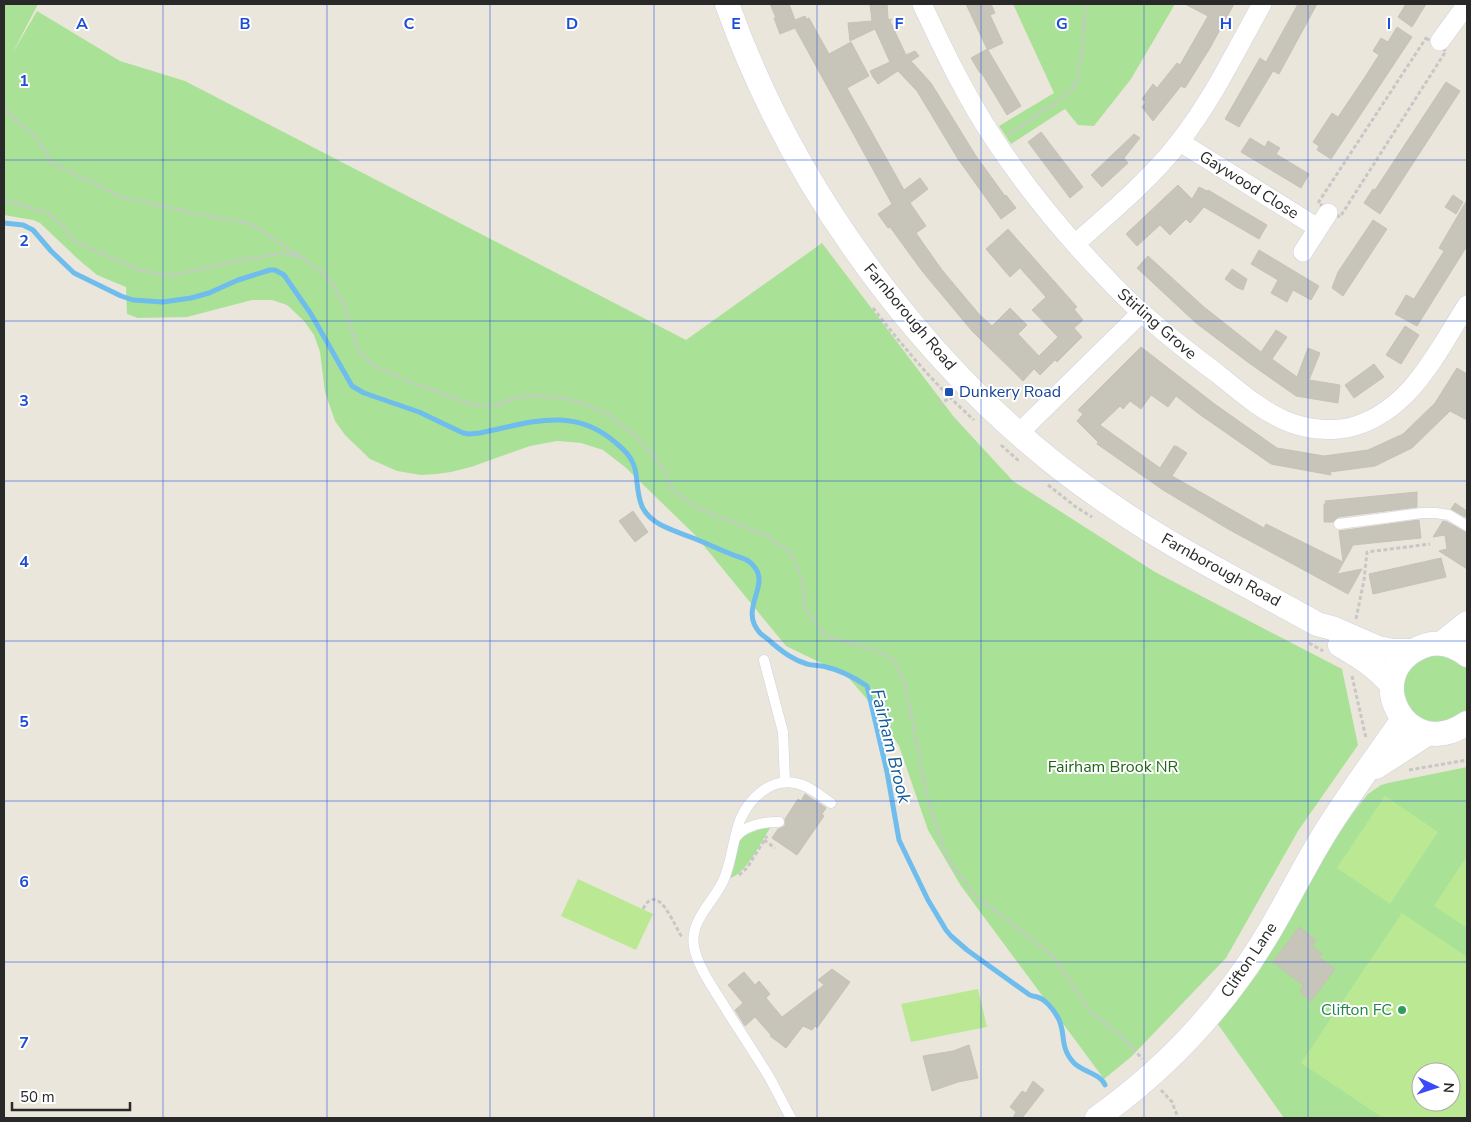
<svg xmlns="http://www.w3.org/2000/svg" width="1471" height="1122" viewBox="0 0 1471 1122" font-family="'Nunito Sans',sans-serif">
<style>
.green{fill:#a9e297;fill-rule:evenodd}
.pitch{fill:#bbe993;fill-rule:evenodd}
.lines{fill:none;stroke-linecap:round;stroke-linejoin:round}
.stream{stroke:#6ebded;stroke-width:5}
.building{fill:#c7c4ba;stroke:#c7c2b5}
.service-casing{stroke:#d0d2e2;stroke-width:11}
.minor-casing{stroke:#d0d2e2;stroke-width:20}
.tertiary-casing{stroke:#d0d2e2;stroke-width:25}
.path{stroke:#c7c7c7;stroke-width:3;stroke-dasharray:4 2.5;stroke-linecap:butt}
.service{stroke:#fff;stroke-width:10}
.minor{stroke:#fff;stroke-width:19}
.tertiary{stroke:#fff;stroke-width:24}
.grid{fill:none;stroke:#1d4ed8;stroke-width:1;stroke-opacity:0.55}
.transit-dot{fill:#1a4fb4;stroke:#fff;stroke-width:2}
.leisure-dot{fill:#2e9e5b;stroke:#fff;stroke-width:2}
.labels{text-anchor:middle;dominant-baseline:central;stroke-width:4;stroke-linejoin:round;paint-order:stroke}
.street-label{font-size:16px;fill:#292929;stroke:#fff}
.transit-label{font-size:16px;fill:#164399;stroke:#fff;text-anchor:start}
.park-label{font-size:16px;fill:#22651a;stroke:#fff}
.leisure-label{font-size:16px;fill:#27864d;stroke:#fff;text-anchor:end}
.water-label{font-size:18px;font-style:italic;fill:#0e5998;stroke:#fff}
.grid-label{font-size:16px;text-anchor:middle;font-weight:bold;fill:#1d4ed8;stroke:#fff;stroke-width:4;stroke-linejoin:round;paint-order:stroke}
</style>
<rect width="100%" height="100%" fill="#ebe6db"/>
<!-- green -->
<g class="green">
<polygon points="4,4 38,4 12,54 37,11 120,61 185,81 686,340 822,243 954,417 1013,481 1155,572 1342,669 1358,745 1298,831 1226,958 1131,1057 1104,1079 961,886 928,830 899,746 873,706 846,675 786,646 695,535 625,467 603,450 581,443 557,441 530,446 471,467 451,472 436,474 421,475 397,471 370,459 345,435 335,421 325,392 320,352 314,335 304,321 287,305 272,300 252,300 187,317 138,318 127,314 126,287 97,275 79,260 40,223 33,220 4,215"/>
<polygon points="1013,4 1175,4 1131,79 1094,126 1078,125 1065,109 1011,144 999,126 1054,93"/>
<polygon points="1439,653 1464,665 1467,670 1467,709 1461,715 1435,725 1411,713 1402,687 1408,669 1421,657"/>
<path d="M1467 767V1118H1284L1217 1023 1241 995 1258 973 1338 834 1352 814 1368 794 1381 785 1388 783ZM1421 1072H1451V1102H1421Z"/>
<path d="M763 828H770C761 842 746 874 730 878L734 867 739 841 743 836Z"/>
</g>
<!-- pitch -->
<g class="pitch">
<polygon points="1385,796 1438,832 1390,904 1337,868"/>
<polygon points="1467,856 1467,928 1434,906"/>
<polygon points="578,879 653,914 636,950 561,916"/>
<path d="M1402 913 1467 957V1118H1383L1301 1063ZM1421 1072H1451V1102H1421Z"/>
<polygon points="978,989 987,1027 911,1042 901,1004"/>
</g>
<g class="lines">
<!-- stream -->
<path class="stream" d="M4 223 23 225 33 230 51 251 74 273 121 296 133 300 163 302 191 298 209 293 238 280 270 270H275L284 275 311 314 352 386 364 393 419 412 463 433 469 434 480 433C530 423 573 405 616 443 627 452 634 460 636 474 639 496 637 512 661 525 671 530 682 534 693 538 706 543 718 549 731 554 742 559 748 557 756 569 768 588 739 610 760 633 764 637 769 639 772 643 783 652 793 660 807 664 813 666 820 665 826 667 840 670 855 678 867 686L887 772 899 840 928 900 946 930 951 936 967 950 1027 993C1031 997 1032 995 1037 997 1045 999 1053 1009 1057 1016 1067 1031 1058 1046 1074 1063 1083 1072 1101 1074 1105 1085"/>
</g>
<!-- building -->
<g class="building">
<polygon points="770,4 789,4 795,20 805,16 806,19 809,18 829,54 851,42 869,76 847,88 904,190 920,178 928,189 910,203 926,226 916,233 942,270 979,314 992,326 1010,308 1027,325 1018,334 1039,356 1058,337 1032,310 1046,297 1020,268 1010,277 986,249 1008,229 1077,307 1074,309 1083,320 1074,328 1082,337 1057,362 1055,360 1040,375 1034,369 1023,381 972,331 922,271 890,227 888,228 878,214 892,204 795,28 780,34 774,18 776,18"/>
<polygon points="870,4 887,4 888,18 889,20 892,19 890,21 906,55 915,51 919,56 911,61 931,83 976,156 1005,196 1006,195 1016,208 1001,219 958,159 917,91 898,71 878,84 873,77 870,71 890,62 875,29 850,41 848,23 872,21"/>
<polygon points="966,4 991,4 995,13 990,15 1003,43 988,50 1021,106 1007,115 981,72 980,73 971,58 987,49"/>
<polygon points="1185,4 1234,4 1210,48 1185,88 1181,86 1153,121 1142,107 1146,102 1142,99 1153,84 1157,88 1177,63 1180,65 1208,16"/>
<polygon points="1298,4 1317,4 1279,74 1273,71 1239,127 1225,119 1260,58 1266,62"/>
<polygon points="1406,4 1426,4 1412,27 1398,17"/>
<polygon points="1397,27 1412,37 1331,159 1317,150 1319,146 1313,142 1332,113 1338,117 1365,77 1379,55 1373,51 1381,38 1388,42"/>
<polygon points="1446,82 1460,91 1380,214 1364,203 1373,189 1375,190"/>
<polygon points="1041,132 1083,187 1070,198 1028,142"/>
<polygon points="1134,134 1140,138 1124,158 1128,163 1102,187 1091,175"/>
<polygon points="1250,138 1265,147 1268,141 1280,148 1276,154 1309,174 1301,188 1241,152"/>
<polygon points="1178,185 1192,199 1199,187 1207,191 1208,190 1267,225 1259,239 1204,207 1190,223 1186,219 1170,235 1160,225 1137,246 1126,234"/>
<polygon points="1453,195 1463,202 1456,214 1445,207"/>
<polygon points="1467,200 1467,246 1417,326 1395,314 1406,295 1414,299 1444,251 1439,248"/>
<polygon points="1373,220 1387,229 1343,296 1332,288 1338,272"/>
<polygon points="1259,250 1319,286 1311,300 1293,290 1287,302 1271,293 1278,280 1251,264"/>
<polygon points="1148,256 1204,307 1261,352 1276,330 1287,337 1272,359 1297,377 1308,348 1320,353 1309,380 1340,385 1338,403 1296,396 1249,363 1196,323 1137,268"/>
<polygon points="1232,269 1247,279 1243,290 1236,287 1225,279"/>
<polygon points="1405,326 1419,335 1401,364 1386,355"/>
<polygon points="1141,347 1216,405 1277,448 1324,456 1368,450 1403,434 1435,403 1457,368 1467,374 1467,420 1450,411 1412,448 1375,466 1330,472 1331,475 1271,464 1199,414 1176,396 1168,407 1151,395 1141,409 1130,401 1123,409 1120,406 1100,425 1160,468 1174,446 1176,446 1187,453 1172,476 1264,528 1266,524 1343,562 1339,531 1419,520 1421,538 1353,545 1337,574 1362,569 1348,594 1228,529 1163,490 1097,444 1098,442 1077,421 1083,414 1078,410"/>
<polygon points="1374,364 1384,377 1354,398 1345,385"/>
<polygon points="1417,492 1417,507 1338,517 1333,522 1324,522 1324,504 1326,504 1325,501"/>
<polygon points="1455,503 1467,511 1465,517 1451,509"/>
<polygon points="633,511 648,532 635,542 619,521"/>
<polygon points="1443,521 1447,522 1467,533 1467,569 1439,551 1447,549 1445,535 1433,537"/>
<polygon points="1441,558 1446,577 1373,594 1369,574"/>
<polygon points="805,794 826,808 822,814 824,816 797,855 772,838 778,829 785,826 785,819 798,799 801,801"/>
<polygon points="1299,927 1316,940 1312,946 1322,954 1319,957 1335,969 1311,1001 1300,992 1304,986 1273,962"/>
<polygon points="832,969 850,982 817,1028 815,1026 812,1030 803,1026 786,1048 770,1036 771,1035 755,1017 745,1026 735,1010 743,1003 728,985 744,972 755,985 759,981 770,994 766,998 782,1017 824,985 818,980"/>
<polygon points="969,1045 978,1078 958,1082 932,1091 923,1056 953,1051"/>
<polygon points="1033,1081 1044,1090 1022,1118 1013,1118 1016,1112 1010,1107 1022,1091 1026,1093"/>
</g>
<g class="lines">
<!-- service casing -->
<g class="service-casing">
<g id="service">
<polyline points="1339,524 1422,513 1436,513 1449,515 1467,526"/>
<polyline points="764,660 783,732 785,782"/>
<path d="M735 838C745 825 764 822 779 822"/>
<path d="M791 1118C783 1104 776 1089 768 1075 755 1054 742 1034 729 1014 717 993 699 971 694 947 689 920 715 901 724 879 732 860 733 839 740 820 749 799 770 778 795 783 808 785 821 796 831 803"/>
</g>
</g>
<!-- minor casing -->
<g class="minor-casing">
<g id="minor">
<path d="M922 4C944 51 967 99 996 142 1026 187 1060 229 1097 268 1111 283 1126 299 1142 313 1167 335 1192 355 1218 374 1240 392 1264 413 1291 423 1311 430 1335 432 1355 426 1412 408 1437 352 1467 305"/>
<polyline points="1440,41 1467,4"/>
<polyline points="1180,142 1318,228"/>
<path d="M1075 244C1111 212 1151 179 1180 141 1213 99 1236 50 1262 4"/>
<polyline points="1303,252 1328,213"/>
<polyline points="1018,434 1141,313"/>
</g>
</g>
<!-- tertiary casing -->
<g class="tertiary-casing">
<g id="tertiary">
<path d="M727 4C797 200 940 391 1114 507 1178 551 1249 586 1317 624L1332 628 1378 648 1393 651H1411"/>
<polyline points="1442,643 1467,623"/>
<path d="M1340 645C1362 658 1374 665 1392 685"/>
<path d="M1467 655C1454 645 1437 640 1421 647 1359 674 1406 765 1467 723"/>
<polyline points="1376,767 1427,734"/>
<path d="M1097 1118C1163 1071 1221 1010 1264 940 1284 908 1300 874 1320 841 1345 799 1375 760 1403 719"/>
</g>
</g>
<!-- path -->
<g class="path">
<polygon points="1426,38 1446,51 1340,217 1318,203"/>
<polyline points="4,107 14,119 36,137 52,163 121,197 198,214 252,224 299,256"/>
<polyline points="1009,134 1061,99 1076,85 1081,58 1086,4"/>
<polyline points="4,200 48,213 63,226 74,241 139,270 170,276 232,262 282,253 301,257 328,277 343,302 358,350 373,365 415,384 471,404 493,406 521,396 559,397 586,404 610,416 639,439 664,469 672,489 693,505 719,517 766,535 791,553 803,583 805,608 824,635 883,653 895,661 905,685 927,795 946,856 976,898 987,904 1052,955 1090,1011 1130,1044 1142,1059"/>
<path d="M873 308C904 348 936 386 974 420"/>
<polyline points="939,405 949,398"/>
<polyline points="1001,445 1020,462"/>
<polyline points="1048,485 1076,507 1092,517"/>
<polyline points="1356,619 1364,580 1367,552 1430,544"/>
<polyline points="1309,643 1323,651"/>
<polyline points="1352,676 1366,738"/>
<polyline points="1409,770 1467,760"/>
<polyline points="764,840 775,848"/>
<polyline points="739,875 747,868 767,836"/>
<path d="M643 909C658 879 675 928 682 937"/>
<polyline points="1161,1090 1172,1102 1178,1118"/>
</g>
<!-- service -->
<use href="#service" class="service"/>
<!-- minor -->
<use href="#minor" class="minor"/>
<!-- tertiary -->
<use href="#tertiary" class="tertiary"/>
</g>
<!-- grid -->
<path class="grid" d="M163 4V1118M327 4V1118M490 4V1118M654 4V1118M817 4V1118M981 4V1118M1144 4V1118M1308 4V1118M4 160H1467M4 321H1467M4 481H1467M4 641H1467M4 801H1467M4 962H1467"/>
<!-- markers -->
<rect class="transit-dot" x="944" y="387" width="10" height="10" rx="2.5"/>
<circle class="leisure-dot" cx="1402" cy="1010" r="5"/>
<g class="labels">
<!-- street labels -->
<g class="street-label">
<text transform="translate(1249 185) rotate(32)">Gaywood Close</text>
<text transform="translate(910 317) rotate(50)">Farnborough Road</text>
<text transform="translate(1157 324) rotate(41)">Stirling Grove</text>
<text transform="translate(1221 570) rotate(29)">Farnborough Road</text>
<text transform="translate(1249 960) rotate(-56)">Clifton Lane</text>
</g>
<!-- transit labels -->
<g class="transit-label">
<text x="959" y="392">Dunkery Road</text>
</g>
<!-- park labels -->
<g class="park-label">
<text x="1113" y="767">Fairham Brook NR</text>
</g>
<!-- leisure labels -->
<g class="leisure-label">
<text x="1392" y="1010">Clifton FC</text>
</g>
<!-- water labels -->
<g class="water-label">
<text transform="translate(891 746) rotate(76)">Fairham Brook</text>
</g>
</g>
<g class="grid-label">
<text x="82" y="29">A</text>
<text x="245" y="29">B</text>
<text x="409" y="29">C</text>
<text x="572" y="29">D</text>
<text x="736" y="29">E</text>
<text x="899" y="29">F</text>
<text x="1062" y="29">G</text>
<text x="1226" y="29">H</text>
<text x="1389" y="29">I</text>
<text x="24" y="86">1</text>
<text x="24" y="246">2</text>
<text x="24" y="406">3</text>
<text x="24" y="567">4</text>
<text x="24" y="727">5</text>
<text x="24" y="887">6</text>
<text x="24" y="1048">7</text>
</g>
<!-- border -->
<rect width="1471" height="1122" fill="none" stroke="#292929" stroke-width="10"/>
<!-- north arrow -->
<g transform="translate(1436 1087) rotate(94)"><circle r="24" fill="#ffffff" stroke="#a9a9a9"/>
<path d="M0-4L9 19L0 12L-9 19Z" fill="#3b4af8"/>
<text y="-8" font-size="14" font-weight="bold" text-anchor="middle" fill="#292929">N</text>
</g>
<!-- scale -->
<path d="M12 1102v8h118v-8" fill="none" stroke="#292929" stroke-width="2.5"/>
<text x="20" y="1102" font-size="15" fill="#292929" stroke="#ffffff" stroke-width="4" paint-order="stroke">50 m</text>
</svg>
